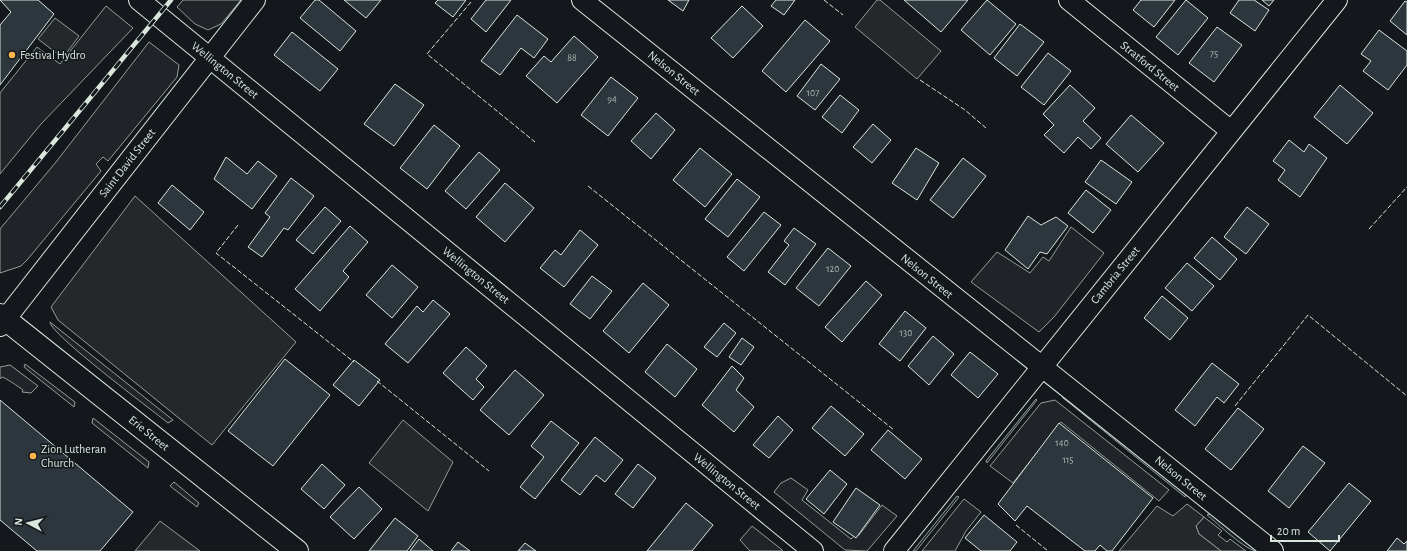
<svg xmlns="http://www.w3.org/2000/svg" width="1407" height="551" viewBox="0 0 1407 551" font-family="'Alegreya Sans',sans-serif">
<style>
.green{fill:#202428;stroke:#939e99}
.parking{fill:#24282b;stroke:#939e99}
.building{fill:#2c363c;stroke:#d8e6dc}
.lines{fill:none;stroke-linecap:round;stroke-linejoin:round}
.minor-casing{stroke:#d8e6dc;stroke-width:22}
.primary-casing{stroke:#d8e6dc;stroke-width:24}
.minor{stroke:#14181c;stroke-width:20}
.primary{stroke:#14181c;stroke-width:22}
.rail-casing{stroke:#d8e6dc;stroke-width:4.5}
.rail{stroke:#14181c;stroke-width:3;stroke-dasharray:9;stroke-linecap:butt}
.fence{stroke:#d8e6dc;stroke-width:1;stroke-dasharray:5 2;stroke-linecap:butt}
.poi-dot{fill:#ffb74d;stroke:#14181c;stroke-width:1.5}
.labels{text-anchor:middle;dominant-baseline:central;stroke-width:3;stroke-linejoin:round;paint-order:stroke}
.number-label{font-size:10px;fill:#adbab4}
.poi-label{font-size:12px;fill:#d8e6dc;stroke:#14181c;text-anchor:start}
.street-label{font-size:12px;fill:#d8e6dc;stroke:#14181c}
</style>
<rect width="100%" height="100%" fill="#14181c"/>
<!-- green -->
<g class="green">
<polygon points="183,0 241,0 221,24 208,30 195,24 177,7"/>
<polygon points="106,6 133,28 41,124 0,174 0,93 37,47 60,64"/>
<polygon points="149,42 179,65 177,77 108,161 103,157 96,164 101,171 27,260 21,266 0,273 0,229 56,162"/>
<polygon points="1071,227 1104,253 1054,317 1039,332 971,282 997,252 1030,273 1043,257 1049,261"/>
<path d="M50 322 173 420 168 423C152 410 50 334 50 322Z"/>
<polygon points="25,364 75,402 74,407 24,367"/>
<path d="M10 365 38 386 31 393 22 392 23 390C19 387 6 378 2 377L0 379V367Z"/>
<polygon points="1062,397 1085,413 1186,495 1185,497"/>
<polygon points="1036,399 1037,400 987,463 986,461"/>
<polygon points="1055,400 1169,490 1159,501 1061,422 1013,483 990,466 1041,403"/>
<polygon points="93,418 149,462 148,468 92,423"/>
<polygon points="791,478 808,490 802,500 851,539 855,535 859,535 882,505 897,516 867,551 845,550 774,492 781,483"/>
<polygon points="174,482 199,503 197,507 170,486"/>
<polygon points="957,496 959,497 916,551 913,551"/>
<polygon points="964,499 981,512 966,531 955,551 922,551"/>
<path d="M1210 514 1257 551C1246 551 1217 523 1207 515Z"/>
<polygon points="1204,517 1222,531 1218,535 1227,542 1230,539 1246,551 1221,551 1199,534 1196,526"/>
<polygon points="752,526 781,549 783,551 750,551 740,540"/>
</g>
<!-- parking -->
<g class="parking">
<polygon points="877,0 880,0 941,51 917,79 855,27"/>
<polygon points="55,18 79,36 63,58 38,39"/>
<polygon points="135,196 296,342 212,445 58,320 51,307"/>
<polygon points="403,420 453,462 428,511 369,463"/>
<polygon points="1187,504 1204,517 1196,526 1199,534 1221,551 1119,551 1157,506 1173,516"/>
<polygon points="160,521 200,551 135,551"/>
</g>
<!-- building -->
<g class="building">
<polygon points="0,0 38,0 54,14 0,85 0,25 11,12"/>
<polygon points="315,0 319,0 356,31 340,51 300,18"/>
<polygon points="344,0 381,0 366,18"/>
<polygon points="438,0 466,0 453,17 435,3"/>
<polygon points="486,0 511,0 486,32 471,19"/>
<polygon points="668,0 689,0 683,11"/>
<polygon points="776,0 795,0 784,15 771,6"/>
<polygon points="904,0 968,0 941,32"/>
<polygon points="987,0 1016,24 990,55 961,30"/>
<polygon points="1141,0 1175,0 1154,27 1133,10"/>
<polygon points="1186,0 1208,18 1178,55 1156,37"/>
<polygon points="1239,0 1254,0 1269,10 1255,31 1230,13"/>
<polygon points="1262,0 1274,0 1269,6"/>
<polygon points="1405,1 1407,2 1407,35 1390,21"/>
<polygon points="742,6 763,26 733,58 711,38"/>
<polygon points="517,15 548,39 534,58 521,48 500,75 481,61"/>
<polygon points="805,20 830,41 786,92 762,71"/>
<polygon points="1020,24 1044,42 1017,76 994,58"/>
<polygon points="1217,27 1242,45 1214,82 1189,63"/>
<polygon points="1379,30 1407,51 1407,65 1388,90 1363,71 1371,61 1361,54"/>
<polygon points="292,32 338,69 320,91 274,55"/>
<polygon points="574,36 598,57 557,103 526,76 544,56 551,62"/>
<polygon points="1048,53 1071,71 1044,105 1021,87"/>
<polygon points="821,64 840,79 815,110 797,96"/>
<polygon points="611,77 638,98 608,136 581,115"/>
<polygon points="395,84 424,105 394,146 364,124"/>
<polygon points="1070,85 1095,108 1083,121 1101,138 1091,149 1078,137 1064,153 1044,135 1054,125 1043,114"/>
<polygon points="1340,85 1373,113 1347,144 1314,117"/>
<polygon points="840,95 859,110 842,133 822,117"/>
<polygon points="656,113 675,130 651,159 631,141"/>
<polygon points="1131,115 1164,143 1138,172 1106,144"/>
<polygon points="873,124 891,140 872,163 853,147"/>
<polygon points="434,125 460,146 427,189 400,168"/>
<polygon points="1289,140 1304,152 1309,144 1327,158 1300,197 1278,180 1285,170 1273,161"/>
<polygon points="700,148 732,174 705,207 673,180"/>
<polygon points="916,148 939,163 917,200 892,183"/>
<polygon points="479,152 500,170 466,209 445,191"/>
<polygon points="226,157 247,174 258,161 277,176 252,209 214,179"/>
<polygon points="963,158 986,176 953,218 930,200"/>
<polygon points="1101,160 1132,182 1116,204 1085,182"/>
<polygon points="291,178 314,196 288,230 284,228 262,257 248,247 270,217 265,213"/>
<polygon points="737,179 760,197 728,237 705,219"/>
<polygon points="505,183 534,208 505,242 476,217"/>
<polygon points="172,185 204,212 190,230 158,203"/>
<polygon points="1086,190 1111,210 1093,233 1068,213"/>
<polygon points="325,207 341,221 313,254 296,240"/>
<polygon points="1247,207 1269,224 1246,254 1224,237"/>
<polygon points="764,212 781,225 744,271 727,257"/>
<polygon points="1028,216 1041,225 1056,217 1068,226 1047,254 1040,252 1028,269 1005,250"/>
<polygon points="350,226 368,242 343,271 349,277 320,311 295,289"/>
<polygon points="794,228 816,244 785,285 768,272 789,245 784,241"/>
<polygon points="580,230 598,245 564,287 540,268 555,250 561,255"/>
<polygon points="1212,237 1237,259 1220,280 1194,258"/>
<polygon points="828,248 851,266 819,306 796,288"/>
<polygon points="1187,263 1214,286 1192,311 1165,288"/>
<polygon points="392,265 418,287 392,318 366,295"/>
<polygon points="592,276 612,291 590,319 570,304"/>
<polygon points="866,281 882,295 842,342 825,327"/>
<polygon points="643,283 669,305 629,353 603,331"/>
<polygon points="1162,296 1188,318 1170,340 1144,318"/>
<polygon points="433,300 450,314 408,363 385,344 417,306 423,312"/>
<polygon points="905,311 926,328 900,361 879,344"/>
<polygon points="724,323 736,333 717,357 704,347"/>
<polygon points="933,336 954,354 929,385 908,366"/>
<polygon points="742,338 754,347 741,365 729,357"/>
<polygon points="667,344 697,369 675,397 645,372"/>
<polygon points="466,347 487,366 476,379 484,387 473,400 443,373"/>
<polygon points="970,352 998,374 978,398 951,375"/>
<polygon points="285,359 330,395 273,466 228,431"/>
<polygon points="354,360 380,380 359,406 333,385"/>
<polygon points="1212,363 1239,384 1224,403 1217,397 1195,426 1175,410"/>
<polygon points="732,366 744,378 736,390 754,407 734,432 702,405"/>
<polygon points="515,370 544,395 509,435 480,410"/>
<polygon points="0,400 133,512 100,551 37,551 0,520"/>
<polygon points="831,406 864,434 845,456 812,428"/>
<polygon points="1238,408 1264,429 1231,470 1205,449"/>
<polygon points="778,416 793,430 769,458 753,445"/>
<polygon points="551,421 579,443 535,499 520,487 544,457 531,446"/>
<polygon points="1059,423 1153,498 1112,551 1107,551 1100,545 1095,551 1085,551 1027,506 1015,521 998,504"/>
<polygon points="888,430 922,459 905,479 871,450"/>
<polygon points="595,437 623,460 605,482 596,475 580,495 561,480"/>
<polygon points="1303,446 1325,463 1289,508 1268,491"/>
<polygon points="322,464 345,485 324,509 301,489"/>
<polygon points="638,464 656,478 633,508 615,494"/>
<polygon points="830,470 847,484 824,514 806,499"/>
<polygon points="1349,483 1371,501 1330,551 1308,532"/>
<polygon points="359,487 382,509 354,539 330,517"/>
<polygon points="856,488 880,505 856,538 833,522"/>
<polygon points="686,503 713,525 692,551 647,551"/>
<polygon points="984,515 1017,542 1010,551 981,551 965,538"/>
<polygon points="395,518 418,536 407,551 369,551"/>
<polygon points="1397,538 1404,544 1407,541 1407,551 1387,551"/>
<polygon points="419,539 433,551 410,551"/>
<polygon points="458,542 470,551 451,551"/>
<polygon points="525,543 536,551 518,551"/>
</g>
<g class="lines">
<!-- minor casing -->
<g class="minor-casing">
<g id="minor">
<polyline points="139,0 813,551"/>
<polyline points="582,0 1273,551"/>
<polyline points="1069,0 1231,131"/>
<polyline points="0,326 255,0"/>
<polyline points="894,551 1337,0"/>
</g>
</g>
<!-- primary casing -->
<g class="primary-casing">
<polyline id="primary" points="0,315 297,551"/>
</g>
<!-- minor -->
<use href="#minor" class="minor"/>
<!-- primary -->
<use href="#primary" class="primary"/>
<!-- rail casing -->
<g class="rail-casing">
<polyline id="rail" points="0,207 171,0"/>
</g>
<!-- rail -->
<use href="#rail" class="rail"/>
<!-- fence -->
<g class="fence">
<polyline points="824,0 843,15"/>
<polyline points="471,2 427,54 535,142"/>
<polyline points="920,80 965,110 986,128"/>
<polyline points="588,186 894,430"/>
<polyline points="238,225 216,253 354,362"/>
<polyline points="1369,229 1407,187"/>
<polyline points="377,381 489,471"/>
<polyline points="1235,406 1308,315 1407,396"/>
<polyline points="1016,525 1048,551"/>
</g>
</g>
<!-- markers -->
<g class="poi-dot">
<circle cx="12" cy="55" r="4"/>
<circle cx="33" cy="456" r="4"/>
</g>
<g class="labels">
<!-- number labels -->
<g class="number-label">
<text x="1214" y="54">75</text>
<text x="572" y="58">88</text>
<text x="813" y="93">107</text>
<text x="612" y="99">94</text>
<text x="833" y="269">120</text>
<text x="906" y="333">130</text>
<text x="1062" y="443">140</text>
<text x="1068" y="460">115</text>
</g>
<!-- poi labels -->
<g class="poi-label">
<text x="20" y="55">Festival Hydro</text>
<text x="41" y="449">Zion Lutheran<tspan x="41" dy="14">Church</tspan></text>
</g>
<!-- street labels -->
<g class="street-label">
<text transform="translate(1150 66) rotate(39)">Stratford Street</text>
<text transform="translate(225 70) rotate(39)">Wellington Street</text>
<text transform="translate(674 73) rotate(39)">Nelson Street</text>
<text transform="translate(127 163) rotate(-52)">Saint David Street</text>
<text transform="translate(476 275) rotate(39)">Wellington Street</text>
<text transform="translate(1115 275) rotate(-51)">Cambria Street</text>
<text transform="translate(927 276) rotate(39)">Nelson Street</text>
<text transform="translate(149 433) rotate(39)">Erie Street</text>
<text transform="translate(1181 478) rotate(39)">Nelson Street</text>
<text transform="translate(727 481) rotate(39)">Wellington Street</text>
</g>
</g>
<!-- north arrow -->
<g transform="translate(28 523) rotate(277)" stroke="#14181c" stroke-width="3" paint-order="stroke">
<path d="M0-3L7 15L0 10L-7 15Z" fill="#d8e6dc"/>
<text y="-6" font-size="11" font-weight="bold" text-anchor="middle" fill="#d8e6dc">N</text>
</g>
<!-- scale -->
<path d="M1271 535v6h68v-6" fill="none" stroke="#d8e6dc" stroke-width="2"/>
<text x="1277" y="535" font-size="12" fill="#d8e6dc" stroke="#14181c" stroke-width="3" paint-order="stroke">20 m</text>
</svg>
